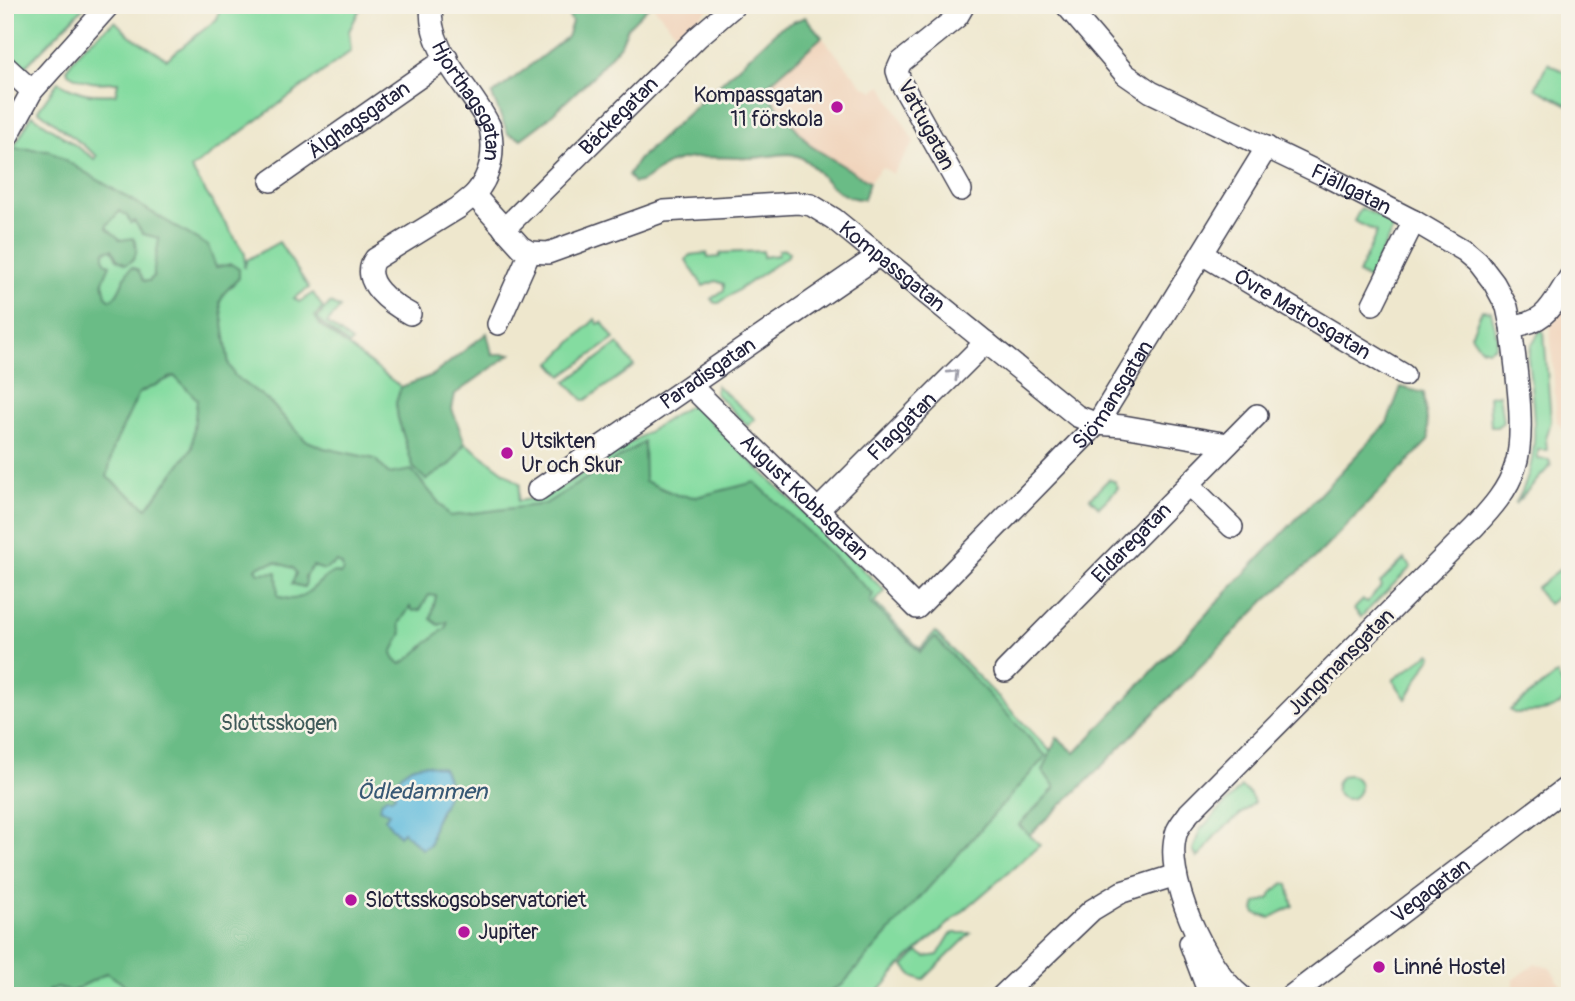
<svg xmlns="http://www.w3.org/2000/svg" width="1575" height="1001" viewBox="0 0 1575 1001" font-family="Pangolin,sans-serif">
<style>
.built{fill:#f1d5bd}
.green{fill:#84dca0;stroke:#537f6e;stroke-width:2}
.forest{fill:#6bbc86;stroke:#466f60;stroke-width:2;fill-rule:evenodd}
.water{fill:#5fbbdd;stroke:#406e8c;stroke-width:2}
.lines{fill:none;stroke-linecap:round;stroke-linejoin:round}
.minor-casing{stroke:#414051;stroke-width:24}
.minor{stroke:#fff;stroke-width:21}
.oneway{stroke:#9c9ca7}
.poi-dot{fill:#b5179e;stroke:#f7f3e8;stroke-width:2.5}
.labels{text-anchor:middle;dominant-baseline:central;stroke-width:5;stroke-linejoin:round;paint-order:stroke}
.poi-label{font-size:21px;fill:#22223b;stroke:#f7f3e8;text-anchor:start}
.street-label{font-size:21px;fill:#22223b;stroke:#f7f3e8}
.park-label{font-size:21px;fill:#3f5a59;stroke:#f7f3e8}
.water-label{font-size:23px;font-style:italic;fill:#375874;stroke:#f7f3e8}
</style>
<rect width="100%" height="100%" fill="#f7f3e8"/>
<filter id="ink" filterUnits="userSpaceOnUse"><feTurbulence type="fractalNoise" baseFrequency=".0143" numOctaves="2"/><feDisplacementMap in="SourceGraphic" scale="14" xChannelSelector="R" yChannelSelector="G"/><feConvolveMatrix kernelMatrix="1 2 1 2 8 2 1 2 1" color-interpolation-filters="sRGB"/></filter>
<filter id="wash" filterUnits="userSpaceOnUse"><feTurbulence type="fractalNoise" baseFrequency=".00686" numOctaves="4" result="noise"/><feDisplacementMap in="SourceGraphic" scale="28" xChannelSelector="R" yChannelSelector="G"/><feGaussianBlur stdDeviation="1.57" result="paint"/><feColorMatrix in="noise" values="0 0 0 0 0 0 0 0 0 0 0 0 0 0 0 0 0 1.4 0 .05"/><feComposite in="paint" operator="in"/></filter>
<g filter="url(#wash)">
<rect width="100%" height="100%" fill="#eee7cd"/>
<!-- built -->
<g class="built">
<polygon points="652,5 713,5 678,35"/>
<polygon points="822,37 862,85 874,91 882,85 914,142 893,174 882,167 869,182 811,146 763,88"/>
<polygon points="1570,297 1570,437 1557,422 1550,327"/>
<polygon points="1535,963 1550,968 1568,996 1511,996 1513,994 1514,979"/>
</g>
<!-- green -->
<g class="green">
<polygon points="5,5 86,5 19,73 5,57"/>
<path d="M210 5H362L349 31 351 51 191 169 245 254 244 268 247 260 279 242 309 288 294 298 299 302 313 293 323 308 315 316 320 325 401 387 396 403 398 418 413 466 426 479 451 464 465 443 520 484 518 501 545 497 692 404 885 591 874 602 920 649 935 632 1056 757 1055 788 1019 825 1040 845 905 961 875 996H5L11 152 32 115 95 159 97 156 38 110 58 82C80 94 91 96 116 94L118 82C98 83 85 84 68 73L67 68 83 47 115 21 129 35 167 59 217 19 220 7 211 9Z"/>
<polygon points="1548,63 1570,75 1570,106 1535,88"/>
<polygon points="1361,208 1391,222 1393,228 1369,279 1358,274 1377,232 1354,221"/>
<polygon points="785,249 789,252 788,256 719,303 715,303 711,299 724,290 724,284 716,281 703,286 686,260 690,255 707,253 708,258 720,257 720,253 763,251 763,257 778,255 778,250"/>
<polygon points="330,303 340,308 327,323 352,342 349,345 322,324 317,318"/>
<polygon points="1482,310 1491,311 1497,337 1495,346 1488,350 1480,348 1471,335"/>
<polygon points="595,319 598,324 602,322 614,339 562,376 551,363"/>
<path d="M1541 329 1544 333 1551 421 1546 439 1547 450H1538V459L1549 460 1551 465 1515 504C1544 458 1533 409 1528 358L1531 346Z"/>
<polygon points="618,344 634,366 586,400 583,400 566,382"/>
<polygon points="716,385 755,419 748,426 716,394"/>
<polygon points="1499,394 1503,422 1497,427 1491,427 1489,396"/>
<polygon points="1109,479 1115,482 1118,488 1099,507 1090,498"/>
<polygon points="1404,559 1411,567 1361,617 1354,609 1363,600 1367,602 1382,586 1380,583"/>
<polygon points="1568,563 1570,566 1570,587 1548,604 1536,588"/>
<polygon points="1430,653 1432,655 1406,699 1393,680"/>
<path d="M1557 674C1560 680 1565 688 1565 695 1563 714 1527 712 1514 713L1510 710Z"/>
<circle cx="1348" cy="787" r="12"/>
<path d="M1241 787 1249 793 1254 802C1242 815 1227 824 1215 836 1208 844 1206 852 1197 858L1193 850 1200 830Z"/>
<polygon points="1284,883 1288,885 1293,906 1270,918 1256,914 1254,910 1256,903 1269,899 1273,892"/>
<polygon points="954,933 971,933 923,980 913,976 904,966 918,952 926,957 938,955 950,935"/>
</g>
<!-- forest -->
<g class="forest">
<polygon points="563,5 650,5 628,27 621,44 592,77 545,121 521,139 508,134 492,95 567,37 572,22"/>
<path d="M805 17 822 37 763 89 811 146 869 182 864 199C826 200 818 156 789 154 776 154 763 158 751 158 725 159 695 153 671 163 657 168 650 181 634 183L628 175 638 160 781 27Z"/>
<path d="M11 148 48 150 208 246 216 267 231 264 239 269V278L225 292 220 302 229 365 235 376 269 401 305 440 324 448 375 459 389 474 412 470 450 516 545 504 644 442 645 481 677 495 696 497 755 482 873 594 870 602 920 652 935 637 1046 756 842 985 820 996H131L132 990 107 973 71 992 56 987 48 991 47 996H5V161ZM120 211 127 216 131 223 134 221 143 234 159 238C158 251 153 263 154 276L149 281H144L138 270 132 267C121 277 123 291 111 300L106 296 103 281 110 265C103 262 103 258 105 251L112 249 117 259 126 264C137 261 139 247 133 238L121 240 107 228V225ZM174 376 197 399 192 448 147 508 107 477 114 446 139 393ZM275 562 293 568 296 573 292 584 304 587 306 583 305 576 313 566 324 570 337 562 342 565 343 571 340 574 334 572C313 582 304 608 278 596L277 572 259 573 256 569 259 566ZM429 595 436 596 431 619 439 625 447 622 446 628C429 638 418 655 401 664L395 660 392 653 402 633 399 624 410 607 413 611 420 610ZM399 784 440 813 434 823 430 845 403 832 399 835 385 818 389 816 391 798 395 795V790Z"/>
<polygon points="487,333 492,354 511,354 455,394 452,409 465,443 451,464 426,480 413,467 398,418 396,403 401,387 433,375"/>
<polygon points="1401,387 1424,393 1429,440 1315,558 1266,600 1088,780 1029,835 1019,825 1055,788 1043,771 1057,737 1075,753 1387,423"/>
</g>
<!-- water -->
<path class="water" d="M425 764 443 768C456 790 443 802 435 822 432 828 432 837 430 845L422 849 403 832 399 836 385 819 389 813 379 809 382 801 387 796 391 798 395 795 394 788 399 785 397 781C404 769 412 765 425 764Z"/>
</g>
<g filter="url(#ink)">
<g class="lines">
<!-- minor casing -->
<g class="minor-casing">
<g id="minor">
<path id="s1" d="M432 5C425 50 473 89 490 127 495 152 491 176 474 195"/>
<path id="s2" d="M1066 5 1125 74 1151 92 1328 177 1414 221 1465 251 1478 262 1494 283 1507 307 1511 326C1515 364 1527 432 1515 467 1508 490 1491 509 1475 526L1189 813C1185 819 1180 824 1177 831 1161 874 1207 970 1241 996"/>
<polyline points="5,66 32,91"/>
<polyline points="5,141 32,91 109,5"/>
<path id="s3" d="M271 181 447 58"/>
<polyline points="961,190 901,83 897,71 901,62 957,17 964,5"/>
<path id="s4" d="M504 229 698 37 735 5"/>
<path id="s5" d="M1202 254 1404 375"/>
<polyline points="1373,304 1414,221"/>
<path id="s6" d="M410 314C393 305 358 281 375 259L458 208 474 195 521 247 530 252 548 253 664 211 798 203 811 205 834 219 1077 416 1097 424 1123 426 1228 444"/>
<polyline points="498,324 530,252"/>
<path d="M1511 326C1548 323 1551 305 1570 277"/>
<path id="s7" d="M691 386C766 461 843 533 917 608L1097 424 1267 147"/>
<polyline points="1189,485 1232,527"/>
<path id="s8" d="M538 490 878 256"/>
<path id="s9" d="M819 509 986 342"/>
<path id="s10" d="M1005 671 1257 415"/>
<polyline points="1190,943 1210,996"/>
<polyline points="1002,996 1092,910 1122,892 1176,875"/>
<path id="s11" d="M1291 996 1570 785"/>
</g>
</g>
<!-- minor -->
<use href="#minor" class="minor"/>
</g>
<!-- one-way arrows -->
<defs><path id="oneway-chevron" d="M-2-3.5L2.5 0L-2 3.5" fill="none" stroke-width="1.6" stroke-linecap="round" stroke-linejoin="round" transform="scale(1.75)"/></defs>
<use class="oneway" href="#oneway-chevron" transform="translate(954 374) rotate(-45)"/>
</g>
<!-- markers -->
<g class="poi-dot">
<circle cx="837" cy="107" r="7"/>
<circle cx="507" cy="453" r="7"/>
<circle cx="351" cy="900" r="7"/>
<circle cx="464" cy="932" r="7"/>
<circle cx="1379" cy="967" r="7"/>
</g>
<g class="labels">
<!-- poi labels -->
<g class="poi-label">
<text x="823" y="95" text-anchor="end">Kompassgatan<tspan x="823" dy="24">11 förskola</tspan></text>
<text x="521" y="441">Utsikten<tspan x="521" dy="24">Ur och Skur</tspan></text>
<text x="365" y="900">Slottsskogsobservatoriet</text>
<text x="478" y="932">Jupiter</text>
<text x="1393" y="967">Linné Hostel</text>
</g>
<!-- street labels -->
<g class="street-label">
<text stroke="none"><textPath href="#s1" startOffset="105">Hjorthagsgatan</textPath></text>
<text stroke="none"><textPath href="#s4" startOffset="161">Bäckegatan</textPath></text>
<text stroke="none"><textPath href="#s3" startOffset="107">Älghagsgatan</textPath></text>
<text transform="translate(926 125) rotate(62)">Vattugatan</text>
<text stroke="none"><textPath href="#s2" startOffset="345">Fjällgatan</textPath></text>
<text stroke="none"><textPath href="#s6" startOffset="663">Kompassgatan</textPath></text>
<text stroke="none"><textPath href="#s5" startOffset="117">Övre Matrosgatan</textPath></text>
<text stroke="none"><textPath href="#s8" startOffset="206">Paradisgatan</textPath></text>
<text stroke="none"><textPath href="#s7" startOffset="607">Sjömansgatan</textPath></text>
<text stroke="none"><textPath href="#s9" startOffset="117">Flaggatan</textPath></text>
<text stroke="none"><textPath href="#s7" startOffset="159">August Kobbsgatan</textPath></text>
<text stroke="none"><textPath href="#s10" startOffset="180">Eldaregatan</textPath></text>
<text transform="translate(1341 662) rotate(-45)">Jungmansgatan</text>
<text stroke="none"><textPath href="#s11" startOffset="175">Vegagatan</textPath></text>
</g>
<!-- park labels -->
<g class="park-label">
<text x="279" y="723">Slottsskogen</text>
</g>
<!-- water labels -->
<g class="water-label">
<text x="422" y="791">Ödledammen</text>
</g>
</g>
<!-- margin -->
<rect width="1575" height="1001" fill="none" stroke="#f7f3e8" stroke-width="28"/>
</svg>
